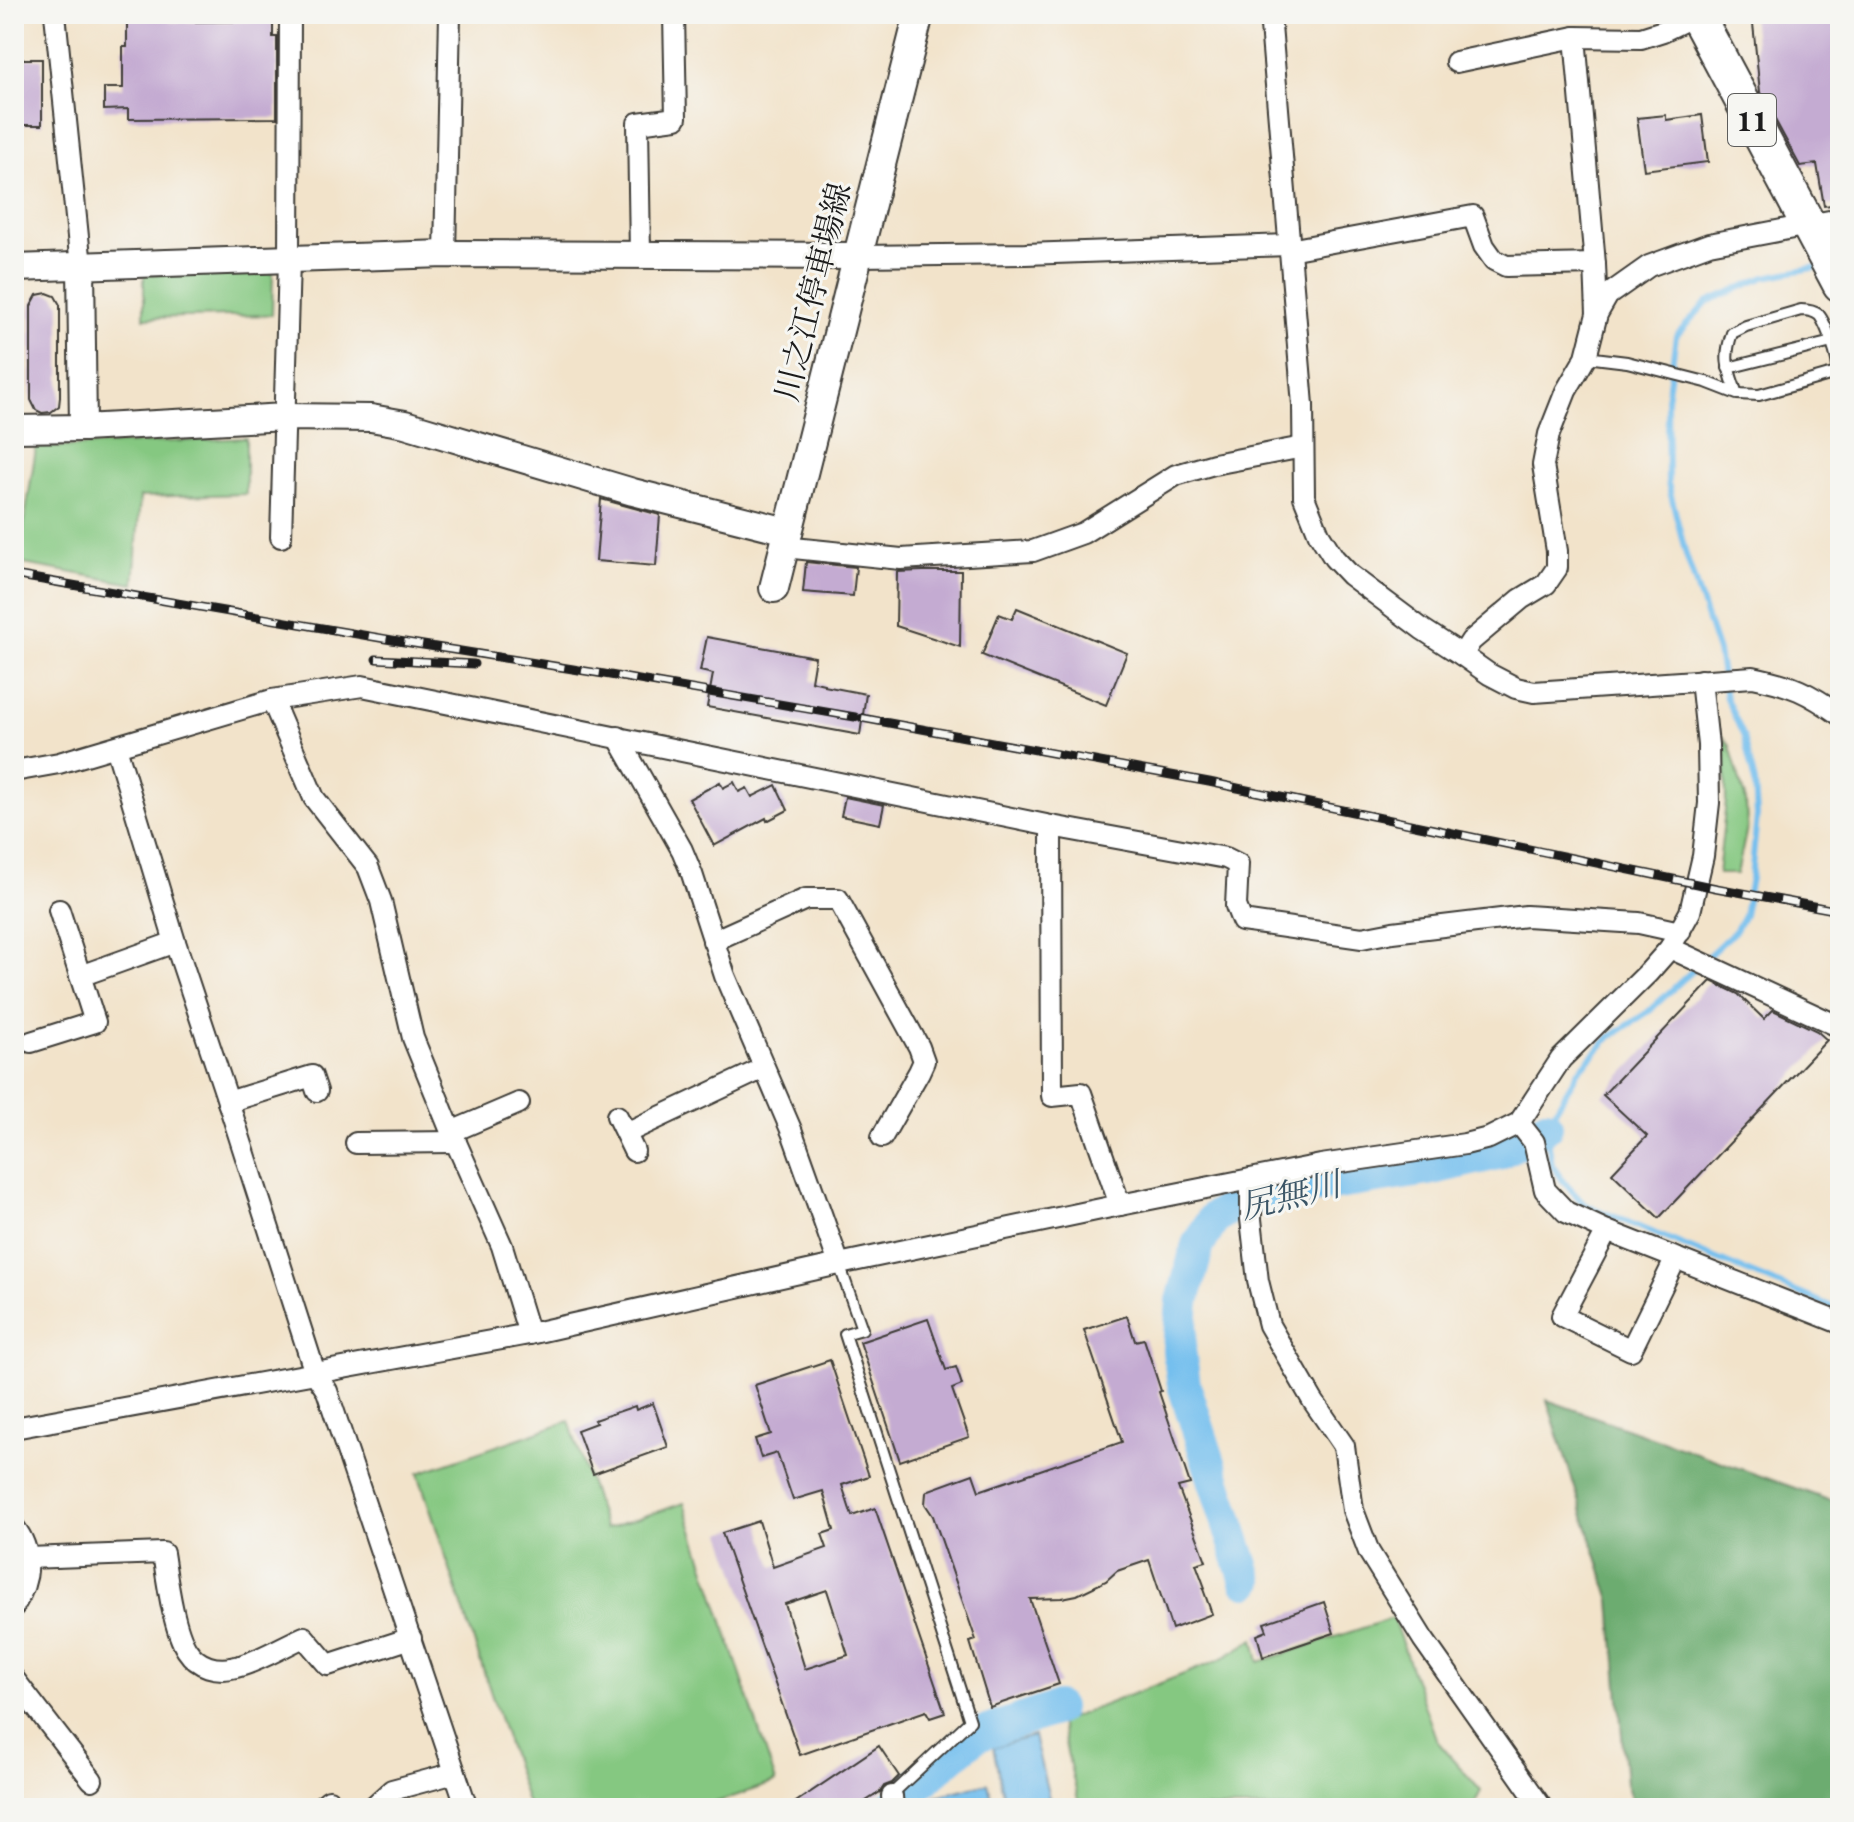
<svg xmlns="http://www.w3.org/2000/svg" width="1854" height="1822" viewBox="0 0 1854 1822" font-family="'EB Garamond','Noto Serif JP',serif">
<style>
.green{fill:#85c881;stroke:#50724e;stroke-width:2}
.forest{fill:#6cac6f;stroke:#446446;stroke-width:2}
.water{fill:#75bfee;stroke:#486e85;stroke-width:2}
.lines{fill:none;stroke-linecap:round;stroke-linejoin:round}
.stream{stroke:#75bfee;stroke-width:6}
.river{stroke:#75bfee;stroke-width:34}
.building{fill:#c4abd2;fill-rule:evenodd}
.service-casing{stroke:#3c3a36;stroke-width:14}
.minor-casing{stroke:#3c3a36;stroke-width:24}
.tertiary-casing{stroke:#3c3a36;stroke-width:30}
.secondary-casing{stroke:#3c3a36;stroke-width:32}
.trunk-casing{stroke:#3c3a36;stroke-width:38}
.service{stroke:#fff;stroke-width:10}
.minor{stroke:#fff;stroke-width:20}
.tertiary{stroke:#fff;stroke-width:26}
.secondary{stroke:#fff;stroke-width:28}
.trunk{stroke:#fff;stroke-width:34}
.rail-casing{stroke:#1c1c1c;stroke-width:9}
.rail{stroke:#f6f6f2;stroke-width:6;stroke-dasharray:18;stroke-linecap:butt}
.labels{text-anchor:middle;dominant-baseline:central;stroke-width:6;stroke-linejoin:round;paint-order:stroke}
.shield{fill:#f6f6f2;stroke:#5d5d5c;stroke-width:2}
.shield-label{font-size:30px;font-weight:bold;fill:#1c1c1c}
.street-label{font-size:32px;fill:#1c1c1c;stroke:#f6f6f2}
.water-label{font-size:34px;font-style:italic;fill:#3b5566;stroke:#f6f6f2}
</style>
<rect width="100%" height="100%" fill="#f6f6f2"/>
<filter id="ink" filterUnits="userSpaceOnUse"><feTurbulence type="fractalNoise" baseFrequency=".0125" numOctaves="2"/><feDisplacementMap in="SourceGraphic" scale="16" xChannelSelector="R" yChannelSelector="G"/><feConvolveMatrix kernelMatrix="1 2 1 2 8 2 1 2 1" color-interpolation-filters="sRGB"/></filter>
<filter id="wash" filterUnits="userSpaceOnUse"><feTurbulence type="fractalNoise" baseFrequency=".006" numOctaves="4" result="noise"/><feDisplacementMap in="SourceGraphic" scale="32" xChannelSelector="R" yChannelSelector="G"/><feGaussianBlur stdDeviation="1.8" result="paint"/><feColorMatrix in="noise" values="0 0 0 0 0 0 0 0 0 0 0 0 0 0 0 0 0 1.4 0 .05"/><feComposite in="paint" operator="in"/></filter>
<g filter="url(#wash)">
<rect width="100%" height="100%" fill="#f2e3ca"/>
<!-- green -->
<g class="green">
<polygon points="273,272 272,315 144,318 144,274"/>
<polygon points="246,438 246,494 140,497 134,584 18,563 36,448"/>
<polygon points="1725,739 1730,746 1746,802 1747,828 1737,874 1718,874 1726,801"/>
<polygon points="569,1421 605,1529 684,1503 776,1782 700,1808 529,1808 418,1473"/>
<polygon points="1393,1618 1437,1741 1481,1791 1472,1808 1080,1808 1060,1722 1220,1660 1254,1639 1259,1662"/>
</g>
<!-- forest -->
<polygon class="forest" points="1547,1400 1840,1504 1840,1808 1635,1808 1626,1784 1611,1601"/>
<!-- water -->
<g class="water">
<polygon points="1034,1736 1051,1806 1043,1808 1006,1808 993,1747"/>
<polygon points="988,1783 994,1808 939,1808 936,1796"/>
</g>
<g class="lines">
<!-- stream -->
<polyline class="stream" points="1817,267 1765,277 1707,302 1676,336 1667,399 1668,483 1686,555 1718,652 1726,698 1744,737 1755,783 1757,816 1751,878 1744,915 1736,930 1648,1012 1610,1037 1578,1072 1546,1126 1552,1165 1563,1181 1584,1204 1840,1310"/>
<!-- river -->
<g class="river">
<polyline points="1247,1581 1184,1385 1179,1350 1183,1301 1198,1245 1214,1218 1239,1202 1266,1194 1429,1169 1498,1153 1546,1126"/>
<polyline points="891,1808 975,1736 1057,1708"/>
</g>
</g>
<g id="blocks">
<!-- building -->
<g class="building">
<polygon points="1752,14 1840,14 1840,204 1824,206 1817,164 1800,166 1760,92"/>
<polygon points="127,17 170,17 170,22 273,21 273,37 277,37 277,118 128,119 128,109 104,110 104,88 123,88 123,47 127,47"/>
<rect x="14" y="59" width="28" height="66"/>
<polygon points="1666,115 1666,120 1702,115 1708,162 1644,170 1637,118"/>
<polygon points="47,293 55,296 60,305 60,397 59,406 51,412 42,413 36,410 31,400 31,306 37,295"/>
<polygon points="601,499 660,515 656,566 596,561"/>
<polygon points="806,562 856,567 853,596 803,592"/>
<polygon points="923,571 961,571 960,647 896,626 897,572"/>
<polygon points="1017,608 1127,653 1106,705 982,655 999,614 1012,619"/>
<polygon points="707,637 815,657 811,681 824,684 824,686 866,694 860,735 707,707 713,674 700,671"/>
<polygon points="720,782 723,788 734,782 739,792 747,788 752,797 776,785 788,810 767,821 766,818 714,846 689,799"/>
<polygon points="845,797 884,805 880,824 841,816"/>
<polygon points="1711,981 1738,994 1764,1019 1773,1010 1817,1031 1827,1040 1659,1218 1612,1173 1647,1136 1603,1095"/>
<polygon points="1127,1316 1135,1341 1144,1339 1161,1391 1159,1392 1190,1484 1178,1487 1206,1561 1196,1564 1205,1588 1203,1589 1212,1614 1172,1629 1149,1560 1117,1571 1106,1581 1077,1595 1062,1598 1030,1599 1059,1684 990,1707 970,1642 976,1640 933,1516 925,1504 926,1493 929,1490 973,1474 979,1491 1122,1442 1084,1330"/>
<polygon points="928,1319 946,1370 956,1367 962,1385 952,1389 969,1437 900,1461 860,1342"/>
<path d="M830 1360 869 1476 842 1485 852 1516 875 1508 945 1713 930 1718 926 1711 800 1755 722 1533 759 1521 773 1567 827 1548 822 1534 834 1530 823 1491 793 1500 777 1453 761 1458 755 1439 771 1434 755 1385ZM827 1590 848 1655 805 1669 785 1604Z"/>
<polygon points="653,1403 668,1447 593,1474 577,1430 596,1423 594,1420 635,1406 636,1410"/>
<polygon points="1324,1602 1334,1633 1263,1657 1257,1635 1267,1631 1264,1623"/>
<polygon points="879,1746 899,1776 892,1783 884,1786 880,1792 855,1808 787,1808"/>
</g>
</g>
</g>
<g filter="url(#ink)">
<use href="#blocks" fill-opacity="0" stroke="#3c3a36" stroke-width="2"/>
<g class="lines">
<!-- service casing -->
<g class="service-casing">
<g id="service">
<path d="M1586 357 1627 362 1706 382 1737 394 1759 395 1833 374C1834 373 1837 372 1837 370 1841 363 1825 322 1819 315 1814 311 1806 310 1801 310L1746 326 1732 333C1723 359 1728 368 1737 394"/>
<polyline points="1728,368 1832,342"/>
<polyline points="839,1264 862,1329 845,1334 970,1721 894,1792 892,1796"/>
</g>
</g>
<!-- minor casing -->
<g class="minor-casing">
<g id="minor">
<polyline points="55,14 81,266"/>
<path d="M1270 14 1303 405 1304 497 1319 534 1334 558 1350 575 1422 629 1462 655 1489 674 1516 688 1534 692 1753 677C1792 685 1808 692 1840 715"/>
<polyline points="1575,37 1595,264 1597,314"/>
<polyline points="1456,62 1575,37 1641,38 1663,31 1696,15"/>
<polyline points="1289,250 1473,216 1484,246 1494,260 1506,266 1595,264"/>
<polyline points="445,254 450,14"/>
<polyline points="640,255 638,123 676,118 674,14"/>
<polyline points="858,256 1025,254 1288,245"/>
<polyline points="281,537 289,260 290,14"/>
<polyline points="784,547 901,559 1033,551 1083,533 1176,475 1214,464 1303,447"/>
<polyline points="1462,655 1471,641 1521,599 1546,584 1557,568 1557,551 1543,465 1549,434 1566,391 1586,357 1597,314 1608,295 1649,266 1709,244 1840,219"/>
<polyline points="272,700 314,798 368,867 381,901 413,1038 450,1129 502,1246 529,1334"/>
<polyline points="618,737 682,850 692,874 725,976 792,1132 839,1264"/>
<polyline points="116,747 175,942 225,1092 315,1373 327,1391 467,1808"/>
<polyline points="14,771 59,763 272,700 362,686 1051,826 1226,858 1238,864 1236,906 1242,921 1362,938 1393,932 1526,916 1639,923 1680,932"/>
<polyline points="1051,826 1052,1096 1081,1093 1120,1205"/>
<polyline points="713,941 806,899 838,899 919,1047 924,1061 919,1072 882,1137"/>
<polyline points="1670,948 1840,1027"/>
<polyline points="80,976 175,942"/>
<polyline points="31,1042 95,1022 59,910"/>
<polyline points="228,1102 312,1076 317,1091"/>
<polyline points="617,1116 634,1151"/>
<polyline points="1519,1123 1534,1142 1545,1190 1566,1212 1607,1231 1840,1323"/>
<polyline points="451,1132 519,1103"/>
<polyline points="626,1133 764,1068"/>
<polyline points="356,1143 456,1142"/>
<polyline points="1251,1179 1251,1219 1258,1281 1269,1325 1313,1401 1344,1446 1353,1510 1369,1552 1423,1639 1542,1808"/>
<polyline points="1607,1231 1562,1316 1631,1350 1676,1258"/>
<polyline points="14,1428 529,1334 839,1264 1120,1205 1321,1165 1465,1144 1489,1138 1519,1123 1561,1059 1648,973 1670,948 1690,912 1703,856 1709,803 1708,745 1701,680"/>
<path d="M14 1527C34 1552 30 1580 14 1606"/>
<path d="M28 1558 163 1553C167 1578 173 1629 187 1650 198 1667 217 1672 236 1667 258 1662 283 1646 304 1637L328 1665 411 1638"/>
<polyline points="14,1679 92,1780"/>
<polyline points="892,1796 893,1808"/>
<polyline points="319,1808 329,1800 337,1808"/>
<polyline points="372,1808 392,1790 455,1773"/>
</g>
</g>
<!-- tertiary casing -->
<g class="tertiary-casing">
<g id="tertiary">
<polyline points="81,266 83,428"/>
<polyline points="14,268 445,254 858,256"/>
<polyline points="14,429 83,428 285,417 371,418 405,424 633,492 787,531"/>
</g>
</g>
<!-- secondary casing -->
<g class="secondary-casing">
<polyline id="secondary" points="774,588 919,14"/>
</g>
<!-- trunk casing -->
<g class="trunk-casing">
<polyline id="trunk" points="1696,14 1840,284"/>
</g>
<!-- service -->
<use href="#service" class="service"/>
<!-- minor -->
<use href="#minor" class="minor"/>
<!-- tertiary -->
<use href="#tertiary" class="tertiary"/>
<!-- secondary -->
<use href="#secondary" class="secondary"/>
<!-- trunk -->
<use href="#trunk" class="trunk"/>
<!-- rail casing -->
<g class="rail-casing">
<g id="rail">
<polyline points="14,575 392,640 604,674 855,717"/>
<polyline points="376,659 474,664"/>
<polyline points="862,718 1209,782 1716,888 1840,911"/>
</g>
</g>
<!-- rail -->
<use href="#rail" class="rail"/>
</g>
</g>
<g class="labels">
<!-- shield labels -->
<rect class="shield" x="1728" y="94" width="48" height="52" rx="6"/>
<g class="shield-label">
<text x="1752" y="120">11</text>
</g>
<!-- street labels -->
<g class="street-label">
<text transform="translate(813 292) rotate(-76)">川之江停車場線</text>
</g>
<!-- water labels -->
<g class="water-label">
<text transform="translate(1290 1195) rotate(-14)">尻無川</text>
</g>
</g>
<!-- margin -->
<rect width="1854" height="1822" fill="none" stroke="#f6f6f2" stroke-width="48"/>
</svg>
